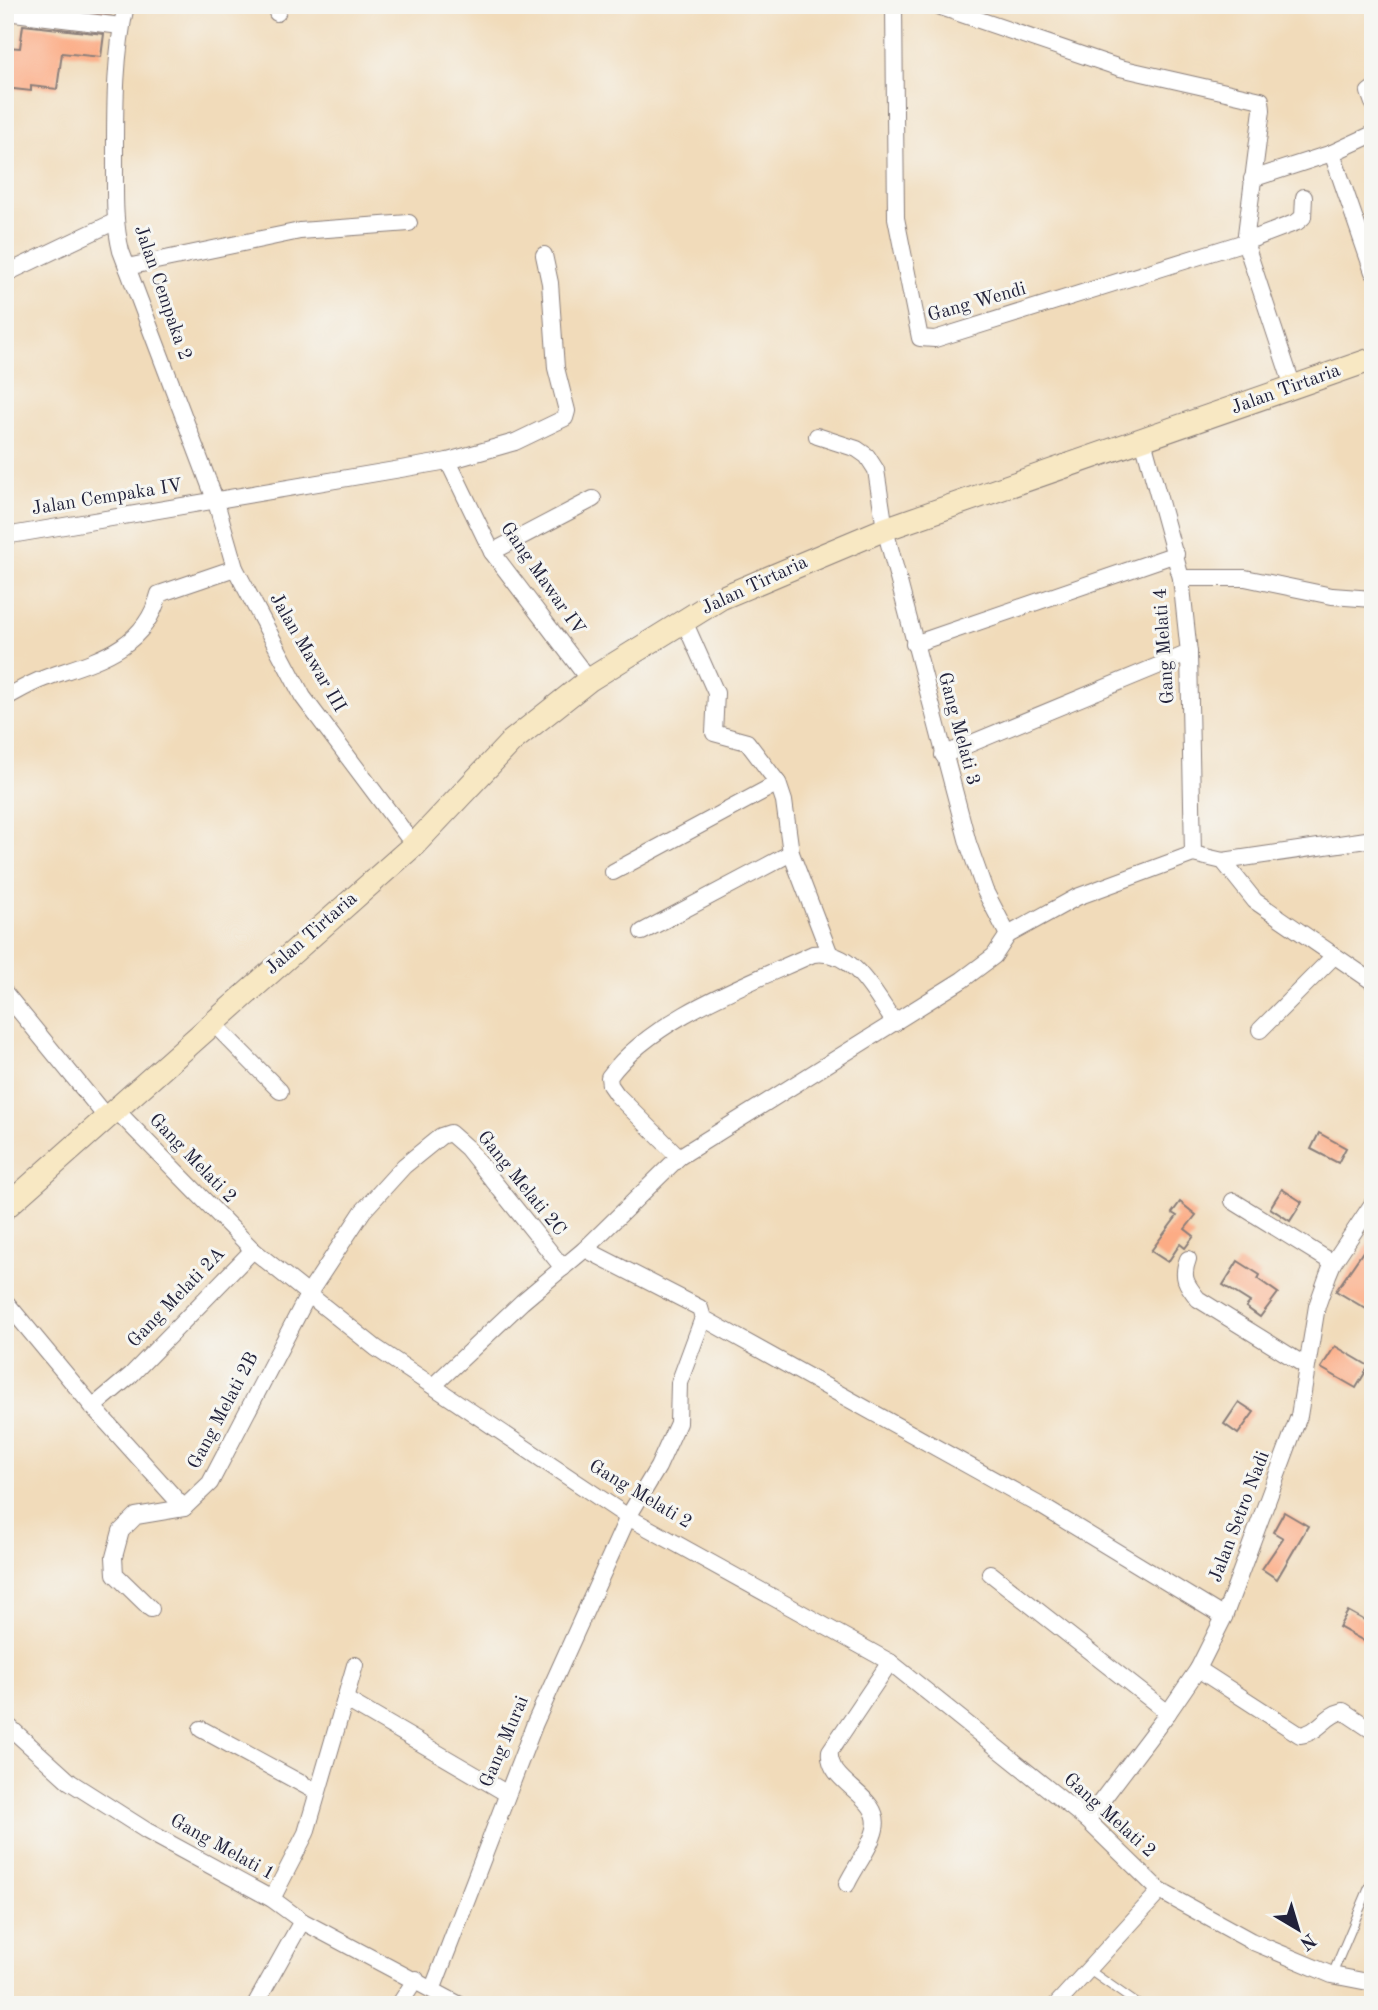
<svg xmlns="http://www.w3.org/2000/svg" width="1378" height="2010" viewBox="0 0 1378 2010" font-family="'Old Standard TT',serif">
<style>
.building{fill:#fcac85}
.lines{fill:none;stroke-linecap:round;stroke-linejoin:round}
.lane-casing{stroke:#8a7e7a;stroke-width:10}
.street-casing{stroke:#8a7e7a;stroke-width:18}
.secondary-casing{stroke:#8a7e7a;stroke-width:25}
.lane{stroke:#fff;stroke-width:8}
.street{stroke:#fff;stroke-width:16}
.secondary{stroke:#f8e8c3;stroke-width:23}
.labels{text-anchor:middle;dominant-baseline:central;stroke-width:6;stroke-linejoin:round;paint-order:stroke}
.street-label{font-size:19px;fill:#22223b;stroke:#f6f6f2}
</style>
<rect width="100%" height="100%" fill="#f6f6f2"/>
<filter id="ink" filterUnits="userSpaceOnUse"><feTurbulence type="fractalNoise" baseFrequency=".0143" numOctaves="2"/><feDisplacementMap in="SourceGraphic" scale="14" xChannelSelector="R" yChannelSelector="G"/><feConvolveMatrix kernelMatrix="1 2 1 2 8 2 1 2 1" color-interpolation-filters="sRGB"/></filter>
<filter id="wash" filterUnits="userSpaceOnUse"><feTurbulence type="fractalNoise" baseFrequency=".00686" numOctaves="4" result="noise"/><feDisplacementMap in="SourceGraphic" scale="28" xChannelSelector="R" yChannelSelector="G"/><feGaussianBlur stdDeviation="1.57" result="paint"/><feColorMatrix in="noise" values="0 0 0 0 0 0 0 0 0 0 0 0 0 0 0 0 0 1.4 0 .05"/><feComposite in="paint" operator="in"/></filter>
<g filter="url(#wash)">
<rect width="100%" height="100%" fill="#f1dbba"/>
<g id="blocks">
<!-- building -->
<g class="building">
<polygon points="37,5 113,5 111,14"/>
<polygon points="23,25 104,34 101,57 62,53 57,89 31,86 31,91 5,88 7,47 20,48"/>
<polygon points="1319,1133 1346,1148 1338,1163 1311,1149"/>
<polygon points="1282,1189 1302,1202 1290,1221 1270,1208"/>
<polygon points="1180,1202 1196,1215 1185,1229 1194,1236 1185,1248 1180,1244 1168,1262 1151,1251 1177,1216 1172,1213"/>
<polygon points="1373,1237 1373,1313 1336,1291"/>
<polygon points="1238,1261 1260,1275 1258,1279 1278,1293 1260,1317 1246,1307 1250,1302 1223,1285"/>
<polygon points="1335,1346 1369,1366 1356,1388 1321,1368"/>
<polygon points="1239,1402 1254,1412 1238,1434 1224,1424"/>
<polygon points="1284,1512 1308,1526 1277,1579 1262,1569 1283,1538 1273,1532"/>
<polygon points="1348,1611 1373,1625 1373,1646 1339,1627"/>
</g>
</g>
</g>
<g filter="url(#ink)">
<use href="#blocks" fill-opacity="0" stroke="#8a7e7a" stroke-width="2"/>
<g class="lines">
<!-- lane casing -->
<g class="lane-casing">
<g id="lane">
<polyline points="1089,1970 1139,2005"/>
<polyline points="1332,1975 1373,1878"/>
</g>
</g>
<!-- street casing -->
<g class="street-casing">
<g id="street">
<path d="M126 5C114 59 115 111 115 166 115 195 114 223 121 251L216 502 235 568 303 697 414 845"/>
<polyline points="272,5 278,9 277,13"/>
<polyline points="894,5 896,218 920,338 935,339 1245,242 1297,222 1303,217 1304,197"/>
<polyline points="935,5 1120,68 1261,100 1262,110 1245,242 1293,387"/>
<polyline points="14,13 121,26"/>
<polyline points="1373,89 1369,92 1373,103"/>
<polyline points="1332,153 1373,272"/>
<polyline points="1252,179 1332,153 1373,134"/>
<polyline points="127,267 300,231 409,223"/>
<polyline points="5,274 116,221"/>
<polyline points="817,436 857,449 867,456 876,470 885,529 968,843 985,891 1008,935"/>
<polyline points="1143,440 1181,578 1189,653 1193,854"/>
<polyline points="448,461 492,552 589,680"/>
<polyline points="5,536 448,461 515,442 565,418 567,411 556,368 550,283 544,255"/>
<polyline points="492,552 593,499"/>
<polyline points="1181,578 1245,578 1332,596 1373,599"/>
<polyline points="684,621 716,693 714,733 747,742 778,783 784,801 791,853 829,952"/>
<polyline points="914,644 1176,554"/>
<path d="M5 698C18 691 31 683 45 678 93 661 144 651 159 594L235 568"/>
<polyline points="943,755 1189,653"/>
<polyline points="1223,861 1255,901 1373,982"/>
<polyline points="613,872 778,783"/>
<polyline points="642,932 791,853"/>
<polyline points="5,993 107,1118"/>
<polyline points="212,1022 280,1091"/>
<polyline points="1260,1030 1333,957"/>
<polyline points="116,1110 253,1250 376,1348 628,1517 890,1662 1087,1820 1160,1891 1251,1941 1332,1975 1373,1983"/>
<path d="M679 1157 617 1095 610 1085 609 1077C652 1018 748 984 813 954 854 948 874 994 895 1023"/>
<polyline points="1233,1201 1333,1263"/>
<polyline points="585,1249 700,1308 703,1318 1043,1507 1224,1617"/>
<path d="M1188 1259C1181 1277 1186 1284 1198 1299L1306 1366"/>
<polyline points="5,1301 93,1407 131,1375 253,1250"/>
<polyline points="433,1386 522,1302 585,1249 679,1157 962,980 994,956 1008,935 1077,897 1193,854 1223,861 1373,839"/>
<polyline points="93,1407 184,1508"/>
<polyline points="990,1573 1168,1713"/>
<polyline points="151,1609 115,1574 114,1557 121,1531 136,1516 184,1508 210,1483 309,1293 363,1211 404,1166 441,1136 450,1133 467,1148 563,1268"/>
<path d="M1198 1669 1300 1735C1319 1733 1325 1715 1343 1711L1373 1731"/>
<polyline points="345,1699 506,1793"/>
<polyline points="5,1723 70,1782 147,1831 272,1899 302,1921 460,2005"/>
<polyline points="201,1729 317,1792"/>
<polyline points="1087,1820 1168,1713 1198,1669 1224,1617 1299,1416 1317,1306 1328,1275 1333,1263 1373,1203"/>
<path d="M847 1884C855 1867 871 1847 875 1829 883 1795 826 1784 830 1751L890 1662"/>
<polyline points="272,1899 306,1833 355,1665"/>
<polyline points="433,1988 535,1723 628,1517 658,1467 678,1423 679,1383 703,1318"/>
<polyline points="5,1998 13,2005"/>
<polyline points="255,2005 302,1921"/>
<polyline points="399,2005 416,1979"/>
<polyline points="1056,2005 1160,1891"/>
</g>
</g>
<!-- secondary casing -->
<g class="secondary-casing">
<polyline id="secondary" points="5,1208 414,845 512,741 589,680 721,598 885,529 1373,359"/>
</g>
<!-- lane -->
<use href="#lane" class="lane"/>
<!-- street -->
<use href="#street" class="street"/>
<!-- secondary -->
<use href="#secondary" class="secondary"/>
</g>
</g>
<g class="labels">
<!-- street labels -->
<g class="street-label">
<text transform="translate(162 293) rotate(71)">Jalan Cempaka 2</text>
<text transform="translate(977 303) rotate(-16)">Gang Wendi</text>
<text transform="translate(1286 390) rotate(-20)">Jalan Tirtaria</text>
<text transform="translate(107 498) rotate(-9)">Jalan Cempaka IV</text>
<text transform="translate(542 579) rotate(55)">Gang Mawar IV</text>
<text transform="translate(755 586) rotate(-25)">Jalan Tirtaria</text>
<text transform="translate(1165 646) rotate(-94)">Gang Melati 4</text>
<text transform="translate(307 653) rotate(60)">Jalan Mawar III</text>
<text transform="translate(958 729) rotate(75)">Gang Melati 3</text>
<text transform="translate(312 934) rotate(-41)">Jalan Tirtaria</text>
<text transform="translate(192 1159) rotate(46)">Gang Melati 2</text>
<text transform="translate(521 1184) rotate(51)">Gang Melati 2C</text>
<text transform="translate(177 1298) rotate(-46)">Gang Melati 2A</text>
<text transform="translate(224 1411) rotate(-62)">Gang Melati 2B</text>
<text transform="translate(640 1495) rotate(31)">Gang Melati 2</text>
<text transform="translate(1240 1517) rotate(-69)">Jalan Setro Nadi</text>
<text transform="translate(505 1742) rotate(-67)">Gang Murai</text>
<text transform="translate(1109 1816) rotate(42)">Gang Melati 2</text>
<text transform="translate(222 1848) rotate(29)">Gang Melati 1</text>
</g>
</g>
<!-- margin -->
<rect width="1378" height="2010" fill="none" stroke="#f6f6f2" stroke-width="28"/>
<!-- north arrow -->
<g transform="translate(1298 1929) rotate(142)" stroke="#f6f6f2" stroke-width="5" paint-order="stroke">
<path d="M0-5L12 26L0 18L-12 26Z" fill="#22223b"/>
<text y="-10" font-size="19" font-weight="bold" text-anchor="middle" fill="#22223b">N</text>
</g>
</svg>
